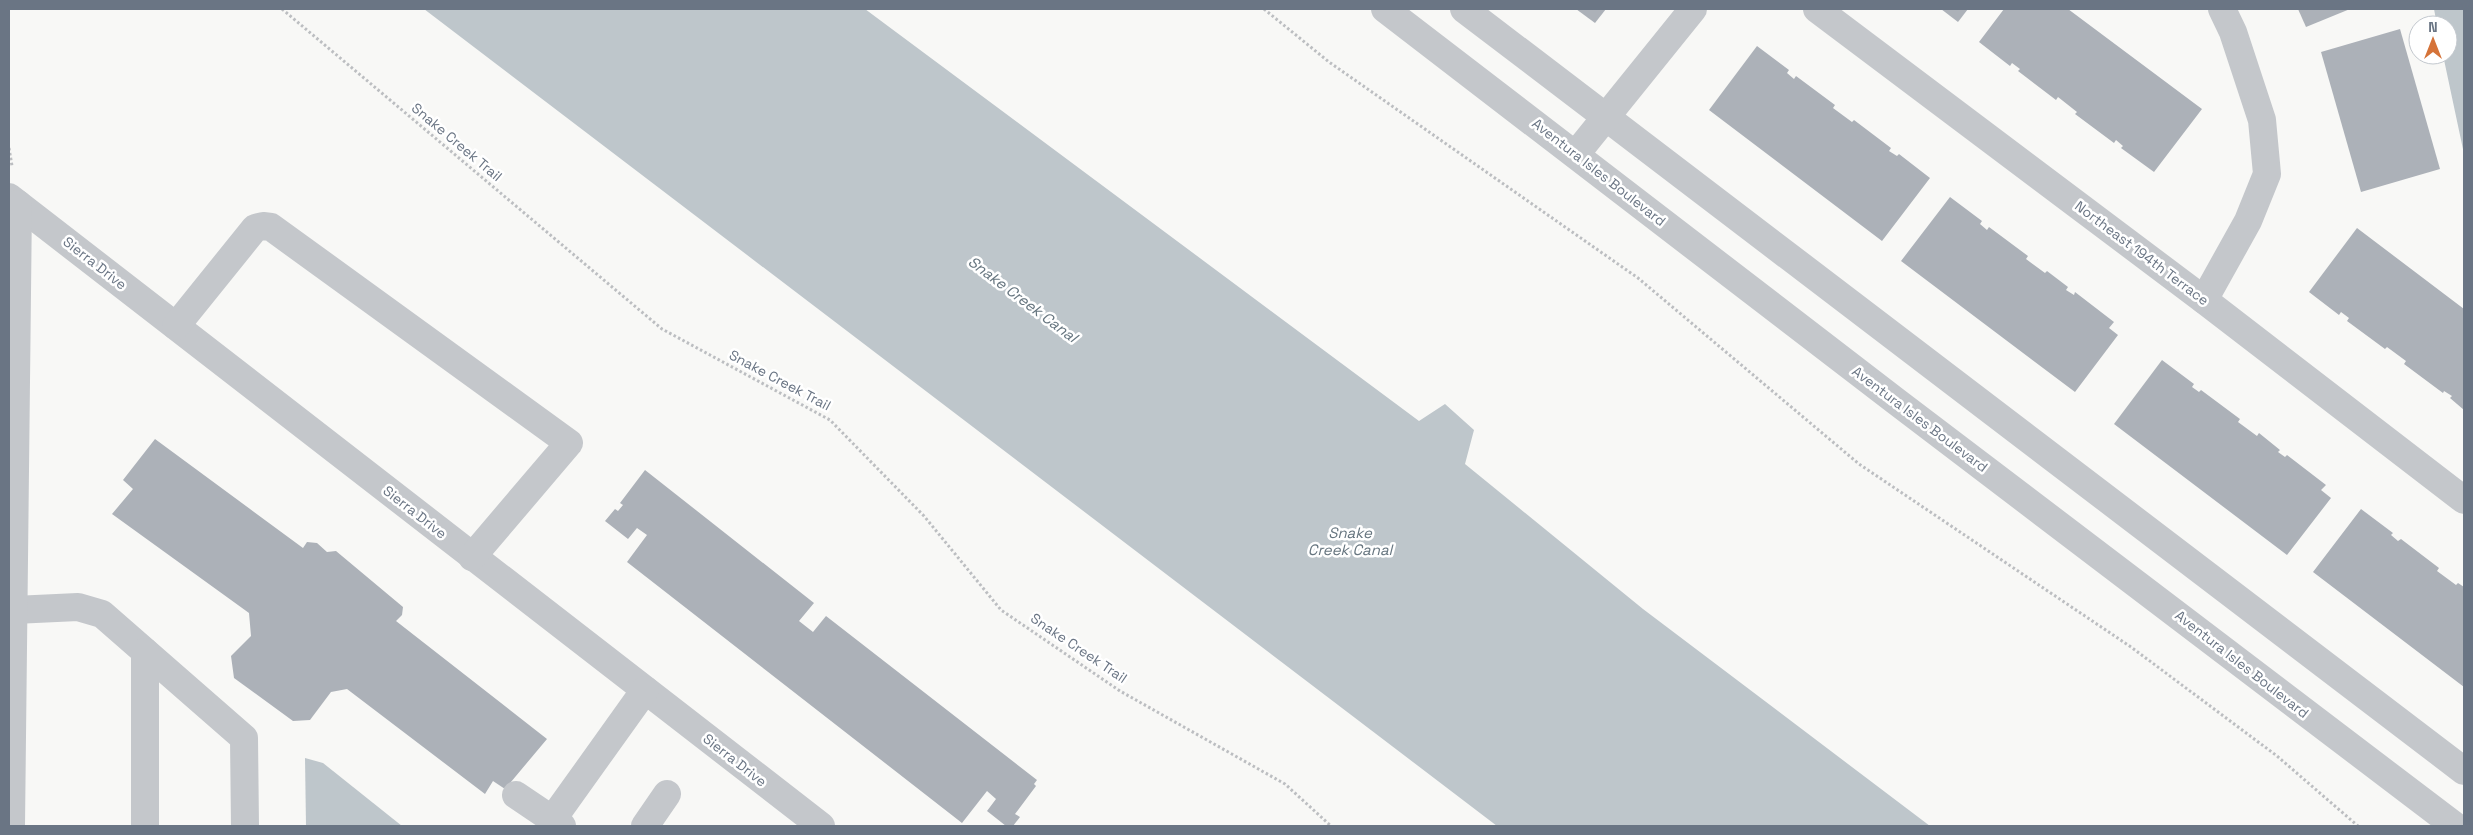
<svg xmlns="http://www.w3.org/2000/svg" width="2473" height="835" viewBox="0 0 2473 835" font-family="'Space Grotesk',sans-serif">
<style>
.water{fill:#bec6cb}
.building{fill:#acb1b8}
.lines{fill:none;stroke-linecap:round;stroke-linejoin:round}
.path{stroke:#bcbec1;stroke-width:3;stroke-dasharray:2.5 2.5;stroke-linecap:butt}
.minor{stroke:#c4c7cb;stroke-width:28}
.labels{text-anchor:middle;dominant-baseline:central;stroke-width:5;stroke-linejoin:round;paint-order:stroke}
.street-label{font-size:14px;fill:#6a7584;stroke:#fff}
.water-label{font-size:15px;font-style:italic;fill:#66757f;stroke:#fff}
</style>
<rect width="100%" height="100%" fill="#f8f8f6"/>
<!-- water -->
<g class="water">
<polygon points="424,9 865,9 1419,421 1445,404 1474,430 1465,464 1643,609 1930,826 1497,826"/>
<polygon points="2434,9 2464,9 2464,154 2443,55 2448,55 2448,25 2437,25"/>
<polygon points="305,758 323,763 402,826 306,826"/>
</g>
<!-- building -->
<g class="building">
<polygon points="1576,9 1606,9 1595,23"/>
<polygon points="1941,9 1968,9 1958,22"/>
<polygon points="2004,9 2068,9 2202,109 2154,172 2121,148 2123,146 2116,140 2114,143 2075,114 2077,112 2058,97 2056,100 2018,71 2020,69 2012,63 2010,66 1979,42"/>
<polygon points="2298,9 2350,9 2306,27"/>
<polygon points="2400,29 2440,169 2361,192 2321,52"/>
<polygon points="1757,46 1789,70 1787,73 1794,79 1796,76 1835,105 1833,108 1852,122 1854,120 1891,148 1889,151 1897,156 1899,154 1930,178 1882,241 1709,110"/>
<polygon points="1950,197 1982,221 1980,224 1987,230 1989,227 2028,256 2026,259 2045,273 2047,271 2068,287 2066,290 2074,295 2075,292 2114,322 2109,328 2118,335 2075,392 1901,261"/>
<polygon points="2357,228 2464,309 2464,410 2450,398 2452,396 2444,391 2443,393 2404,364 2406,361 2387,347 2385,349 2347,321 2349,318 2341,312 2339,315 2309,292"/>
<polygon points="2162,360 2194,384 2192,387 2199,392 2201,390 2240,419 2238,422 2257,436 2259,433 2280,450 2278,452 2285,457 2287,455 2326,485 2321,490 2331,498 2287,555 2114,424"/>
<polygon points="155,439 303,548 307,542 317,543 327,552 336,551 403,607 402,615 396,621 547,739 505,789 493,781 485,794 347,689 331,692 310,720 293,721 234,678 231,656 251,636 249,613 112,514 133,489 123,480"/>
<polygon points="645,470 814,603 799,621 813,632 826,616 1037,780 1034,784 1036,786 1015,814 1020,817 1013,826 1006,826 987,811 996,799 987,791 962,823 627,562 647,535 637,528 628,539 605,521 615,509 618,511 623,505 620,503"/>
<polygon points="2361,509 2393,533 2391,535 2398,541 2401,539 2439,568 2437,571 2456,585 2458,583 2464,587 2464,687 2313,572"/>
</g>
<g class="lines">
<!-- path -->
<g class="path">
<polyline points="282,9 662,329 830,420 924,516 1001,610 1120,691 1285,784 1331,826"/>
<polyline points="1264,9 1329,62 1638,278 1859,464 2131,647 2277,756 2358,826"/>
<polyline points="9,148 12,166"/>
</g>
<!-- minor -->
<g class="minor">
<polyline points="1385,9 1897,402 2455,826"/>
<polyline points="1464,9 2464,771"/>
<polyline points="1817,9 2204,300 2464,500"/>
<polyline points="1576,154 1693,9"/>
<polyline points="9,197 821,826"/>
<polyline points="2204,300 2248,221 2267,174 2262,120 2233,32 2222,9"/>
<polyline points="176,326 255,228 263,226 271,227 569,443 472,557"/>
<polyline points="14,610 78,607 102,614 244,738 245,826"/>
<polyline points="516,795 562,826"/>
<polyline points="552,820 645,690"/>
<polyline points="11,826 18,204"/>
<polyline points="145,826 145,652"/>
<polyline points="645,826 667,794"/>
</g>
</g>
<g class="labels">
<!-- street labels -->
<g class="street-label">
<text transform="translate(457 142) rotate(40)">Snake Creek Trail</text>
<text transform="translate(1599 172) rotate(38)">Aventura Isles Boulevard</text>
<text transform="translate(2142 253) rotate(37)">Northeast 194th Terrace</text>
<text transform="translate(95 263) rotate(38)">Sierra Drive</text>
<text transform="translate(780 380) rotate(28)">Snake Creek Trail</text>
<text transform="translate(1920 419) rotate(37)">Aventura Isles Boulevard</text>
<text transform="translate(415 512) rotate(38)">Sierra Drive</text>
<text transform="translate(1079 648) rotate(34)">Snake Creek Trail</text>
<text transform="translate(2242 664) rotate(38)">Aventura Isles Boulevard</text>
<text transform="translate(735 760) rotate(38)">Sierra Drive</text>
</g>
<!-- water labels -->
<g class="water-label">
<text transform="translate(1023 299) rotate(37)">Snake Creek Canal</text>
<text x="1350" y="532">Snake<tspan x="1350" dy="17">Creek Canal</tspan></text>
</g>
</g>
<!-- border -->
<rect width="2473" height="835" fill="none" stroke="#6a7584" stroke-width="20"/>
<!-- north arrow -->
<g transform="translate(2433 40)"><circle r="24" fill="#ffffff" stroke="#c3c8ce"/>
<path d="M0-4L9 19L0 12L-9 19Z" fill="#d57339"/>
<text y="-8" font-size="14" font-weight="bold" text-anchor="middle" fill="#6a7584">N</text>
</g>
</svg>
